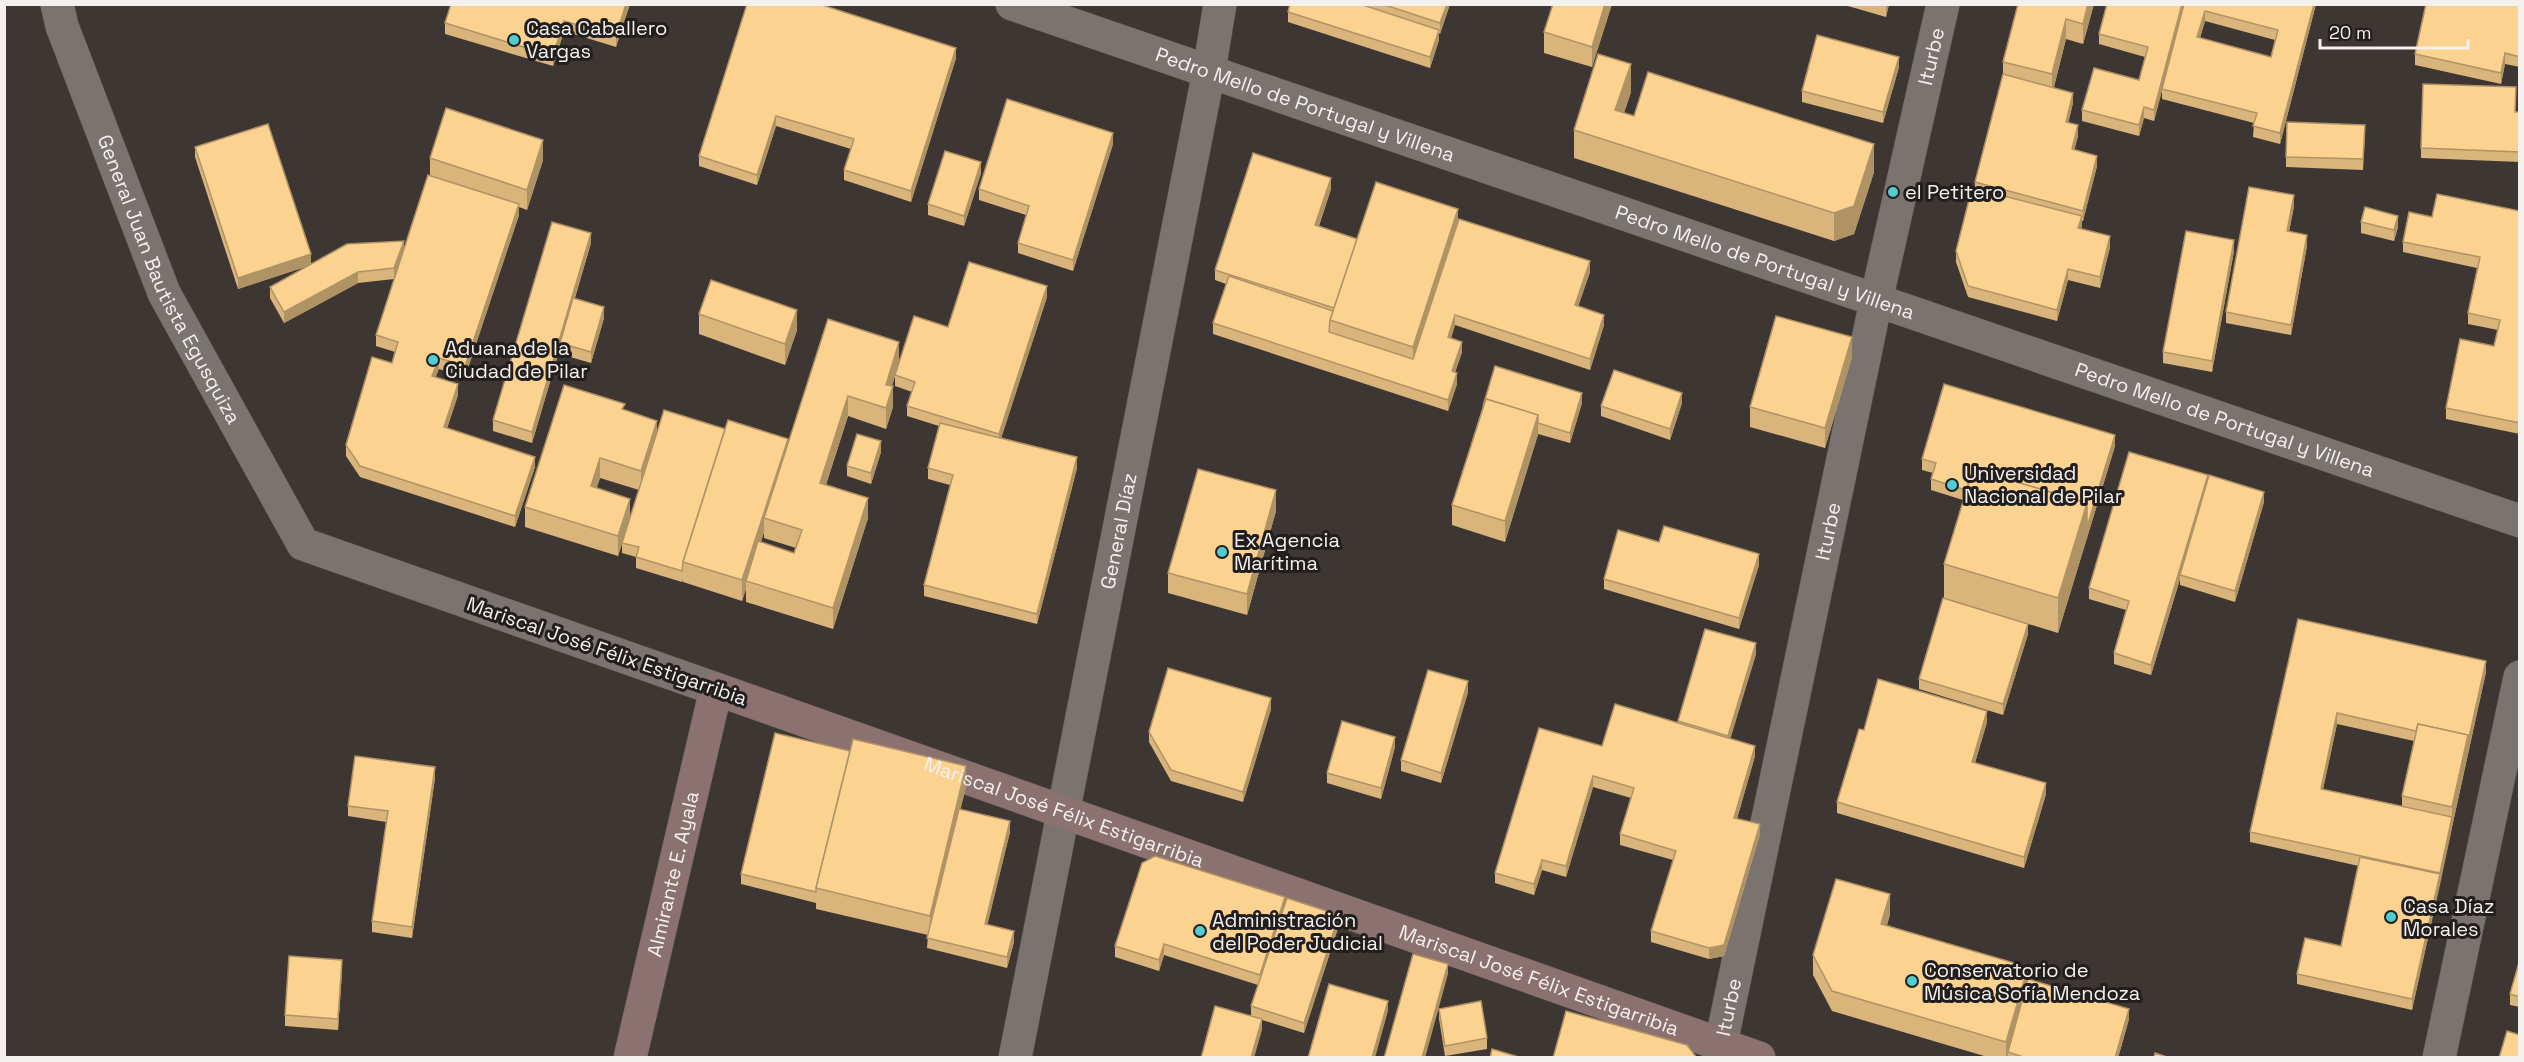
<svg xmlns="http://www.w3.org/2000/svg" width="2524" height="1062" viewBox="0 0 2524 1062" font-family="'Space Grotesk',sans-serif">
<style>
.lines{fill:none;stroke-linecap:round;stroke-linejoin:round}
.street-casing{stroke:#5a5552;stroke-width:34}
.secondary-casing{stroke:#5a5552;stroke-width:34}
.street{stroke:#7b7370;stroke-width:33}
.secondary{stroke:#8b716f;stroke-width:33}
.wall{fill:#d9b57c;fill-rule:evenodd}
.shaded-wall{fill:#b09365}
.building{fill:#fcd290;stroke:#b09365;stroke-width:1.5;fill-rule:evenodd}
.poi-dot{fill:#51ccd2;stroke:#211e1d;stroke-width:2}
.labels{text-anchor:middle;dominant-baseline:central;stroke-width:6;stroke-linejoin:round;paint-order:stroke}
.poi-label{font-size:20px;fill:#f4f0ee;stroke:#211e1d;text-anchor:start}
.street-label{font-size:20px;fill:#f4f0ee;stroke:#211e1d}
</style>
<rect width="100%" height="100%" fill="#3d3633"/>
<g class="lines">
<!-- street casing -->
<g class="street-casing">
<g id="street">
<path id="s1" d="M57 4 62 26 164 293 303 544 716 689"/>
<path id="s2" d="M1012 4 2520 521"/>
<path id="s3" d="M1015 1058 1209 71 1220 4"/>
<path id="s4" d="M1718 1058 1876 301 1943 4"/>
<polyline points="2439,1058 2520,677"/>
</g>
</g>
<!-- secondary casing -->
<g class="secondary-casing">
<g id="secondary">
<path id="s5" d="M630 1058 716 689 1759 1058"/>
</g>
</g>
<!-- street -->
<use href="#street" class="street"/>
<!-- secondary -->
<use href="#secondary" class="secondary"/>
</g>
<!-- wall -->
<g class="wall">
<polygon points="630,4 616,47 564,31 553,66 445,34 445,23"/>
<polygon points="747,4 956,58 911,202 844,180 844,170 851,149 776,126 757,185 699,166 699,156"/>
<polygon points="1290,4 1450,4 1440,34 1439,33 1439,40 1430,68 1288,22 1288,12"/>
<polygon points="1553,4 1612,4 1592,67 1544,53 1544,32"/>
<polygon points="1841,4 1889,4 1886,17"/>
<polygon points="2018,4 2094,4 2083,44 2066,39 2054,87 2073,103 2068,123 2078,136 2074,150 2097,166 2083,221 2082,221 2081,229 2110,247 2100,288 2068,280 2057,321 1968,297 1956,262 1956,251 1975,188 1975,182 2003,77 2003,62"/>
<path d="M2101 4H2316L2280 144 2253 137 2254 123 2162 99V90L2154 121 2144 118 2139 136 2082 121V110L2139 80 2145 57 2099 44V34L2106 6ZM2205 21 2275 40 2271 57 2200 38Z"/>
<polygon points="2520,4 2520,67 2505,64 2501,84 2415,65 2415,54"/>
<polygon points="1899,67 1883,123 1802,102 1802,91"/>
<polygon points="1631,92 1624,113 1874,172 1854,234 1834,241 1574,158 1574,130"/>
<polygon points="2516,98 2515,112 2520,112 2520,162 2421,158 2421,148"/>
<polygon points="2365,135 2363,170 2286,167 2286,157"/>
<polygon points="1113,144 1073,271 1018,253 1018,243 1026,215 979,200 979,189"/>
<polygon points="195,147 311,264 404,249 430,175 430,158 543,160 527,210 519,207 519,215 465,377 439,369 435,377 458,395 447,428 535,467 515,527 360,477 346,456 346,445 392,363 395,352 376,346 376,335 394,279 358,283 284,323 270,298 270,287 308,266 238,289 195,157"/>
<polygon points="981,173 964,226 928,215 928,204"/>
<polygon points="1331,189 1319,226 1357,239 1458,223 1590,272 1578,306 1604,325 1590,370 1455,325 1451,338 1462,352 1455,372 1457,384 1448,411 1213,334 1213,323 1226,284 1215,280 1215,270"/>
<polygon points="2294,206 2289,232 2307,246 2291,335 2226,323 2226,312"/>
<polygon points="2520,211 2520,434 2446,419 2446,408 2494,346 2498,330 2468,324 2468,313 2477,268 2403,252 2403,242 2432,217"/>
<polygon points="2361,222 2398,227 2394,241 2361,233"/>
<polygon points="591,243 575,298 604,318 591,363 560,354 560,348 532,443 493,431 493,420"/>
<polygon points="2234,251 2212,372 2163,363 2163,352"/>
<path d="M1047 297 1001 438 1077 468 1037 624 924 596V585L950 485 928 479V468L939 426 907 416V406L912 392 895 386V376L892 386 893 407 886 429 848 416 826 485 868 518 833 629 746 602V589L742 601 683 582V580L682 582 636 568V557L622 553V543L618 556 525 527V507L625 410 657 433 725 429 788 445 828 319 899 362 948 327ZM600 478 639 490 630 517 596 488ZM764 532V538L796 548 794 553 761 542Z"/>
<polygon points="699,314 797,330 785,365 699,334"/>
<polygon points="1852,357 1825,448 1750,427 1750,407"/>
<polygon points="1582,403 1570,443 1538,434 1505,542 1452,525 1452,505 1483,406"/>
<polygon points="1682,403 1670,440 1601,416 1601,406"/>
<polygon points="2115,446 2058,633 1944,598 1944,564 1963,500 1931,490 1931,479 1933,473 1922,470 1922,459"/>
<polygon points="881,452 871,484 847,476 847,466"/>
<polygon points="2208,480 2264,502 2235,602 2180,585 2180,579 2151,675 2114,664 2114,653 2126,610 2089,599 2089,588"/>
<polygon points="1276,511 1247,615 1168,593 1168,573"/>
<polygon points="1659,542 1759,565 1739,629 1604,589 1604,579"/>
<path d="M2298 619 2486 672 2412 1010 2297 984V974L2341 946 2359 866 2250 842V832ZM2337 724 2414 741 2402 796V806L2323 789Z"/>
<polygon points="2028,634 2003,715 1919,689 1919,679"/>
<polygon points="1756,654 1730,738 1755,756 1737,819 1760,834 1724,956 1709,959 1651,942 1651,931 1673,860 1620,845 1620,834 1631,798 1593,787 1566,877 1542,870 1534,895 1495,883 1495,873 1602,746 1678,723 1678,721"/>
<polygon points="1468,692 1441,783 1401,771 1401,760"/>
<polygon points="1271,709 1243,802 1171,781 1149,742 1149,732"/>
<polygon points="1987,722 1975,763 2046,794 2024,868 1837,813 1837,802 1864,730"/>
<polygon points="1395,747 1381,799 1327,783 1327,773"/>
<polygon points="435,778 412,938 372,932 372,921 386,822 348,816 348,806"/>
<polygon points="966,787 960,809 1010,832 987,925 1014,942 1007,968 927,948 928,935 816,909 816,903 741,884 741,874"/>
<polygon points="1285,905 1339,925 1304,1033 1262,1020 1262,1030 1251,1016 1251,1006 1258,985 1164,955 1159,971 1115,957 1115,946"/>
<polygon points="1890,915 1887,925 2028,979 2129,1019 2118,1058 1991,1058 1832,1011 1813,975 1813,955"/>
<polygon points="2520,959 2520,1007 2510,1005 2510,994"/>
<polygon points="342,971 338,1030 285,1026 285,1015"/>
<polygon points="1439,1009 1487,1038 1487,1049 1445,1056 1439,1019"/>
</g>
<!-- shaded-wall -->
<g class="shaded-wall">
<polygon points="626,4 630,4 616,47 616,36"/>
<polygon points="1447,4 1450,4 1440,34 1440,23"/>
<polygon points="1605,4 1612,4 1592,67 1592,47"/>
<polygon points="1886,4 1889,4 1886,17"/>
<polygon points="2088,4 2094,4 2083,44 2083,24"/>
<polygon points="2182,4 2185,4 2154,121 2154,110"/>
<polygon points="2314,4 2316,4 2280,144 2280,133"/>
<polygon points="2205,11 2205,21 2197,48 2197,37"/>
<polygon points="2066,19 2066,39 2052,94 2052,74"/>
<polygon points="564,21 564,31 553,66 553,56"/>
<polygon points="1439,30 1439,40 1430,68 1430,57"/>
<polygon points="956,48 956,58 911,202 911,191"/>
<polygon points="2505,53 2505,64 2501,84 2501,73"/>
<polygon points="1899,57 1899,67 1883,123 1883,112"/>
<polygon points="1631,64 1631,92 1615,139 1615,110"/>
<polygon points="2073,93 2073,103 2066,133 2066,122"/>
<polygon points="2144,107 2144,118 2139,136 2139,125"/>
<polygon points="776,116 776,126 757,185 757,175"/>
<polygon points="2078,125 2078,136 2072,160 2072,149"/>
<polygon points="1113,133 1113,144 1073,271 1073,260"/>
<polygon points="543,140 543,160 527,210 527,190"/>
<polygon points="1874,144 1874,172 1854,234 1834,241 1834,213"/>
<polygon points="2097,156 2097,166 2083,221 2083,211"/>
<polygon points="981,162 981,173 964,226 964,216"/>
<polygon points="1331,178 1331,189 1315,236 1315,225"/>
<polygon points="2294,195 2294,206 2287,242 2287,231"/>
<polygon points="519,204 519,215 465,377 465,366"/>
<polygon points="1458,209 1458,230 1413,367 1413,347"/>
<polygon points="2082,216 2082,226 2078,239 2078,228"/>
<polygon points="2398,216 2398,227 2394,241 2394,230"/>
<polygon points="591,233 591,243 561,344 560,343 560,348 532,443 532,432"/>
<polygon points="2307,235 2307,246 2291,335 2291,325"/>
<polygon points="2110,236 2110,247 2100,288 2100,277"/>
<polygon points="2234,240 2234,251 2212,372 2212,361"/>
<polygon points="404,241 404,252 394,279 394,268"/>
<polygon points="311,254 311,265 238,289 238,278"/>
<polygon points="1590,261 1590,272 1575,316 1575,305"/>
<polygon points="2068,269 2068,280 2057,321 2057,310"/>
<polygon points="358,272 358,283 284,323 284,312"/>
<polygon points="1047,286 1047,297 999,445 999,434"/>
<polygon points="604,307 604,318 591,363 591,352"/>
<polygon points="797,310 797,330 785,365 785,344"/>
<polygon points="1455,315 1455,325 1448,348 1448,337"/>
<polygon points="1604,315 1604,325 1590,370 1590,359"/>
<polygon points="1852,337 1852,357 1825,448 1825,428"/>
<polygon points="899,342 899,362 886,405 886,385"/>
<polygon points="1462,342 1462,352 1452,382 1452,371"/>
<polygon points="439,358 439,369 432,387 432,376"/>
<polygon points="1457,373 1457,384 1448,411 1448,400"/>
<polygon points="458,384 458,395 444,438 444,427"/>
<polygon points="893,386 893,407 886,429 886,408"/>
<polygon points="1582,393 1582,403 1570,443 1570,433"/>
<polygon points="1682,393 1682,403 1670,440 1670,429"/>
<polygon points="848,396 848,416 820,503 820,483"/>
<polygon points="1538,415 1538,435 1505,542 1505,521"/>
<polygon points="657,421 657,441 641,491 641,471"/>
<polygon points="2115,435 2115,446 2058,633 2058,598 2087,503"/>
<polygon points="788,439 788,459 764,518 764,532 748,582 746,581 746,589 742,601 742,580"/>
<polygon points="881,441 881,452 871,484 871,473"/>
<polygon points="535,457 535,467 515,527 515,516"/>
<polygon points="1077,457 1077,468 1037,624 1037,614"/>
<polygon points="600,458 600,478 591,507 591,486"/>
<polygon points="2208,475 2208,485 2180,575 2180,579 2151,675 2151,665"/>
<polygon points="1276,490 1276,511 1247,615 1247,594"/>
<polygon points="2264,492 2264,502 2235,602 2235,591"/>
<polygon points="868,498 868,518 833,629 833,608"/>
<polygon points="630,499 630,520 618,556 618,536"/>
<polygon points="1759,554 1759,565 1739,629 1739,618"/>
<polygon points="2028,624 2028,634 2003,715 2003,704"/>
<polygon points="1756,643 1756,654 1728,747 1728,736"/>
<polygon points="2486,661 2486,672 2452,827 2452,807 2468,735"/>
<polygon points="1468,681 1468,692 1441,783 1441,773"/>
<polygon points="1271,698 1271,709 1243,802 1243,792"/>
<polygon points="1987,711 1987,722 1972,773 1972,762"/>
<polygon points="2337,713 2337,724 2321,799 2321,789"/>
<polygon points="1395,737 1395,747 1381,799 1381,788"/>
<polygon points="1755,746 1755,756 1734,829 1734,818"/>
<polygon points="966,766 966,787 930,936 930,916"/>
<polygon points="435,767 435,778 412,938 412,927"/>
<polygon points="1593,776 1593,787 1566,877 1566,866"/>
<polygon points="2046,783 2046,794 2024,868 2024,857"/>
<polygon points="2452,817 2452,828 2440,885 2412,1010 2412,999"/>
<polygon points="1010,821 1010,832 985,935 985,924"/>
<polygon points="1760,824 1760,834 1724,956 1709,959 1709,948"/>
<polygon points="1542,860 1542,870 1534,895 1534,884"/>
<polygon points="1890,894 1890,915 1881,944 1881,924"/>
<polygon points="1285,897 1285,908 1260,986 1260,975"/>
<polygon points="1339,915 1339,925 1304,1033 1304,1023"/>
<polygon points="1014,931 1014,942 1007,968 1007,957"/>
<polygon points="1164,944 1164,955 1159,971 1159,960"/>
<polygon points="342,960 342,971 338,1030 338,1019"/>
<polygon points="1448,964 1448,974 1425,1058 1422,1058"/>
<polygon points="2028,967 2028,987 2008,1052 2008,1058 2006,1058 2006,1042"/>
<polygon points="1388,1001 1388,1011 1375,1058 1372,1058"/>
<polygon points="2129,1009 2129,1019 2118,1058 2115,1058"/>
<polygon points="1262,1019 1262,1030 1254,1058 1251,1058"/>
</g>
<!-- building -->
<g class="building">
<polygon points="451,4 626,4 616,36 564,21 553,56 445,23"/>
<polygon points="747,4 819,4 956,48 911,191 844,170 854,139 776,116 757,175 699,156"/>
<polygon points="1290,4 1360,4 1439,30 1430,57 1288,12"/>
<polygon points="1382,4 1447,4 1440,23"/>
<polygon points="1553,4 1605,4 1592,47 1544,32"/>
<polygon points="2018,4 2088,4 2083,24 2066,19 2052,74 2003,62"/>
<polygon points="2107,4 2182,4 2154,110 2144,107 2139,125 2082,110 2094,68 2139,80 2148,47 2099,34"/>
<path d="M2184 4H2314L2280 133 2253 126 2257 113 2162 89ZM2205 11 2278 30 2271 57 2197 37Z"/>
<polygon points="2426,4 2520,4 2520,57 2505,53 2501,73 2415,54"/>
<polygon points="1817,35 1899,57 1883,112 1802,91"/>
<polygon points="1598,54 1631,64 1615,110 1634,116 1648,72 1874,144 1854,206 1834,213 1574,130"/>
<polygon points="2003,74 2073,93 2066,122 2078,125 2072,149 2097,156 2083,211 1975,182"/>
<polygon points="2423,84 2516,87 2515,112 2520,112 2520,152 2421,148"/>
<polygon points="1007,99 1113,133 1073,260 1018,243 1029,206 979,189"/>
<polygon points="446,108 543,140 527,190 430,158"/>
<polygon points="2287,122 2365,125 2363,159 2286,157"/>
<polygon points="268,124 311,254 238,278 195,147"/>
<polygon points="945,151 981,162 964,216 928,204"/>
<polygon points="1253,153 1331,178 1315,225 1357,239 1334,308 1215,270"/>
<polygon points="428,175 519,204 465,366 439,358 432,376 458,384 444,427 535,457 515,516 360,466 346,445 372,357 392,363 398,342 376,335"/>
<polygon points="1376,182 1458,209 1413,347 1330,320"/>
<polygon points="2249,187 2294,195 2287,231 2307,235 2291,325 2226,312"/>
<polygon points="1972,188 2082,216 2078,228 2110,236 2100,277 2068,269 2057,310 1968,286 1956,251"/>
<polygon points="2437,194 2520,211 2520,423 2446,408 2460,339 2494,346 2500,320 2468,313 2480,257 2403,242 2409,212 2432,217"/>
<polygon points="2365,207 2398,216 2394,230 2361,222"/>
<polygon points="1459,219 1590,261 1575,305 1604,315 1590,359 1455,315 1448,337 1462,342 1452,371 1457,373 1448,400 1213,323 1229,276 1333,311 1330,320 1329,332 1413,359"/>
<polygon points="552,222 591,233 532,432 493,420"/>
<polygon points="2186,231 2234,240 2212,361 2163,352"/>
<polygon points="404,241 394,268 358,272 284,312 270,287 347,244"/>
<polygon points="969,262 1047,286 999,434 907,406 915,382 895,375 914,316 948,327"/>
<polygon points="711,280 797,310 785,344 699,314"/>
<polygon points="573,298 604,307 591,352 560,343"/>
<polygon points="1776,316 1852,337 1825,428 1750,407"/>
<polygon points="828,319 899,342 886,385 893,386 886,408 848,396 820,483 868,498 833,608 746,581 758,541 794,553 802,530 764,518"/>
<polygon points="1495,366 1582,393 1570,433 1538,423 1538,415 1486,399 1483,406"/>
<polygon points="1614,370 1682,393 1670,429 1601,406"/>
<polygon points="1944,384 2115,435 2087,527 2087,503 1973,469 1966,490 1931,479 1936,463 1922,459"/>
<polygon points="564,385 625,404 622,409 657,421 641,471 600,458 591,486 630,499 618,536 525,507"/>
<polygon points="1486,399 1538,415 1505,521 1452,505"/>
<polygon points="664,410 725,429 683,562 682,571 636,557 639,547 622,543"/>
<polygon points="728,420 788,439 742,580 683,562"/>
<polygon points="940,423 1077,457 1037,614 924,585 953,475 928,468"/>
<polygon points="857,434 881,441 871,473 847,466"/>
<polygon points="2129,452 2208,475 2151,665 2114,653 2129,601 2089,588"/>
<polygon points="1198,469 1276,490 1247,594 1168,573"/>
<polygon points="1973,469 2087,503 2058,598 1944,564"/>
<polygon points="2209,475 2264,492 2235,591 2180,575"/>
<polygon points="1664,526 1759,554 1739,618 1604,579 1618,530 1659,542"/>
<polygon points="1943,598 2028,624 2003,704 1919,679"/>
<polygon points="2298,619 2486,661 2468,742 2468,735 2418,724 2416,731 2337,713 2321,789 2452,817 2440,873 2250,832"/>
<polygon points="1705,629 1756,643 1728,736 1678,721"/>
<polygon points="1168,668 1271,698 1243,792 1171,770 1149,732"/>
<polygon points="1428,670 1468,681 1441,773 1401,760"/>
<polygon points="1878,679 1987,711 1972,762 2046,783 2024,857 1837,802 1859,729 1864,730"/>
<polygon points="1615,704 1755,746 1734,818 1760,824 1724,945 1709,948 1651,931 1676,851 1620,834 1634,788 1593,776 1566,866 1542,860 1534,884 1495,873 1539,728 1602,746"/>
<polygon points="1342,721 1395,737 1381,788 1327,773"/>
<polygon points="2418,724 2468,735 2452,807 2402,796"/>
<polygon points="775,733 850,751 816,888 816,892 741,874"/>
<polygon points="853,739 966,766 930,916 816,888"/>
<polygon points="355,756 435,767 412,927 372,921 388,811 348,806"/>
<polygon points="959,809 1010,821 985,924 1014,931 1007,957 927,938"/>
<polygon points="1155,856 1285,897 1260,975 1164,944 1159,960 1115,946 1142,863"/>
<polygon points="2360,857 2440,874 2412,999 2297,974 2305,938 2341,946"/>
<polygon points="1836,879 1890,894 1881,924 2028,967 2006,1042 1832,991 1813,955"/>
<polygon points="1287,898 1339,915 1304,1023 1251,1006"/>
<polygon points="1413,954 1448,964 1422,1058 1384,1058"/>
<polygon points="289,956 342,960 338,1019 285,1015"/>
<polygon points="2520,959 2520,997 2510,994"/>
<polygon points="2028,979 2129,1009 2115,1058 2026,1058 2008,1052"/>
<polygon points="1329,984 1388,1001 1372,1058 1308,1058"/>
<polygon points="1481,1001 1487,1038 1445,1046 1439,1009"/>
<polygon points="1215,1006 1262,1019 1251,1058 1201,1058"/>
<polygon points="1566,1011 1687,1045 1697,1058 1553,1058"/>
<polygon points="2507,1031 2520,1035 2520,1058 2499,1058"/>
<polygon points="1492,1049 1522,1058 1490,1058"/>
<polygon points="2155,1053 2170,1058 2154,1058"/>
</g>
<!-- markers -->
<g class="poi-dot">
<circle cx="514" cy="40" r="6"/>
<circle cx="1893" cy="192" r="6"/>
<circle cx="433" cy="360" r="6"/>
<circle cx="1952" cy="485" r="6"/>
<circle cx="1222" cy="552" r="6"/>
<circle cx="2391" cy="917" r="6"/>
<circle cx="1200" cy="931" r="6"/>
<circle cx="1912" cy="981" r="6"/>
</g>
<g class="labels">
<!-- poi labels -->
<g class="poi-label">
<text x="526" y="28">Casa Caballero<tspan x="526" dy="23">Vargas</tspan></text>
<text x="1905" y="192">el Petitero</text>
<text x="445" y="348">Aduana de la<tspan x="445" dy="23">Ciudad de Pilar</tspan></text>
<text x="1964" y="473">Universidad<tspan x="1964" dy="23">Nacional de Pilar</tspan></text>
<text x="1234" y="540">Ex Agencia<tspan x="1234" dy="23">Marítima</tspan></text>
<text x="2403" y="906">Casa Díaz<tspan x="2403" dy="23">Morales</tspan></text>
<text x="1212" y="920">Administración<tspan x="1212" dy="23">del Poder Judicial</tspan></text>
<text x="1924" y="970">Conservatorio de<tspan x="1924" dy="23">Música Sofía Mendoza</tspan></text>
</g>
<!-- street labels -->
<g class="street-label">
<text stroke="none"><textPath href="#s4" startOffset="1024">Iturbe</textPath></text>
<text stroke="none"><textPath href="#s2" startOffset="310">Pedro Mello de Portugal y Villena</textPath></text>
<text stroke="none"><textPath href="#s2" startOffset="796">Pedro Mello de Portugal y Villena</textPath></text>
<text stroke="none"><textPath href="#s1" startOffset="298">General Juan Bautista Egusquiza</textPath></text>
<text stroke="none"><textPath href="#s2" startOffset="1282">Pedro Mello de Portugal y Villena</textPath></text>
<text stroke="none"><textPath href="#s4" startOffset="538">Iturbe</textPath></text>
<text stroke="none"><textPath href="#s3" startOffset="537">General Díaz</textPath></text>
<text transform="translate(607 651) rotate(19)">Mariscal José Félix Estigarribia</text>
<text stroke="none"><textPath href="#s5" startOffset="748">Mariscal José Félix Estigarribia</textPath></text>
<text stroke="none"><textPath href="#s5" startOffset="189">Almirante E. Ayala</textPath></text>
<text stroke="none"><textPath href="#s5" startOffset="1252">Mariscal José Félix Estigarribia</textPath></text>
<text stroke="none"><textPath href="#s4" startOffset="52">Iturbe</textPath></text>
</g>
</g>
<!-- border -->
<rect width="2524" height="1062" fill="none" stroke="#f4f0ee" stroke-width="12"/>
<!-- scale -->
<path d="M2320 39v9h148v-9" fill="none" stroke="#f4f0ee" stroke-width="3"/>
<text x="2329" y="39" font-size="18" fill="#f4f0ee" stroke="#211e1d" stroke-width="4.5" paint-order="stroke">20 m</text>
</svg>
